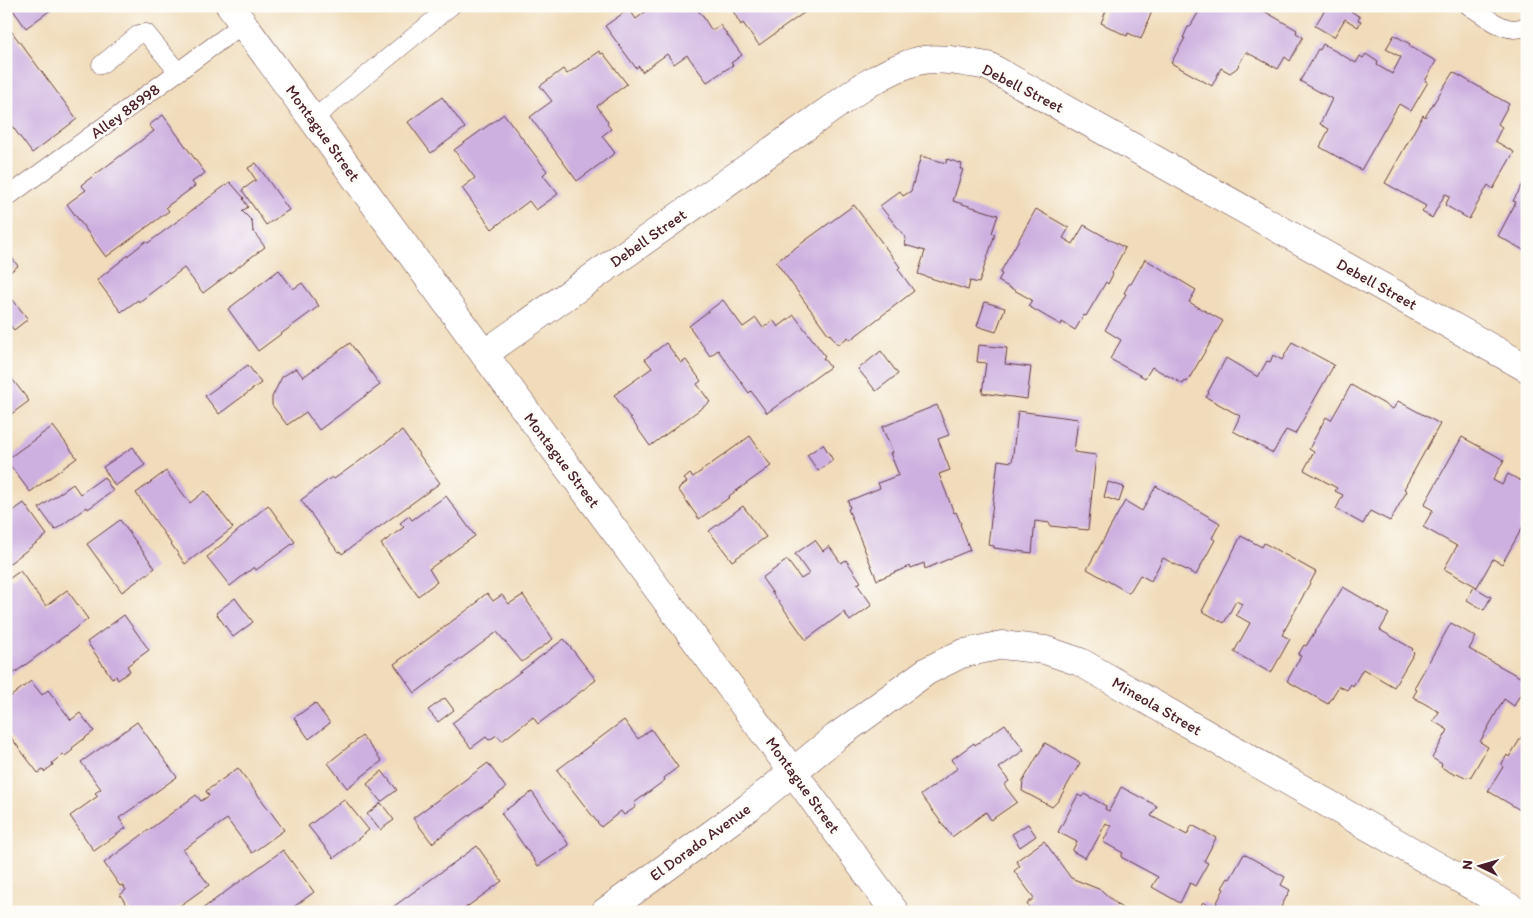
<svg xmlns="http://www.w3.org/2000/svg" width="1533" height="918" viewBox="0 0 1533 918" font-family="Itim,sans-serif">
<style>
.building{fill:#cdb0e0}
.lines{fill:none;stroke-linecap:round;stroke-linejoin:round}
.lane-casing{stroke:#633b40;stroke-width:19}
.street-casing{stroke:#633b40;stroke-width:29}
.lane{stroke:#fff;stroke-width:18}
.street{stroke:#fff;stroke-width:28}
.labels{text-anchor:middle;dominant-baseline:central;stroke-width:5;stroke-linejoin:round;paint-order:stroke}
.street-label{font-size:16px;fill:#4a1f2b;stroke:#fdfcf7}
</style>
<rect width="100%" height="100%" fill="#fdfcf7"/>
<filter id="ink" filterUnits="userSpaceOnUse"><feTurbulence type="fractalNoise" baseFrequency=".02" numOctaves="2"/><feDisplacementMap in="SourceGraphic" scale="10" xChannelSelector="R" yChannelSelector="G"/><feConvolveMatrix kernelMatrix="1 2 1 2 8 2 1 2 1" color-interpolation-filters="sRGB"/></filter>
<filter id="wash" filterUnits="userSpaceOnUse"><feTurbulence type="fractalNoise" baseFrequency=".0096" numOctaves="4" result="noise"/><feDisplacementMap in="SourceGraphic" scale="20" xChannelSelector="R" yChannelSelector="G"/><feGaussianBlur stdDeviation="1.12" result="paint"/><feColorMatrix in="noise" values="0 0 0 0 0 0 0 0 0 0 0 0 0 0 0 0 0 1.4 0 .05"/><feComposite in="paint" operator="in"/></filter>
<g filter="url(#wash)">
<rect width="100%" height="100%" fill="#f0dcba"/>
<g id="blocks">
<!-- building -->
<g class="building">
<polygon points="10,6 56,6 26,28"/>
<polygon points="657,6 694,6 702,15 712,31 720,25 742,55 731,63 733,65 707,82 687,55 674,64 667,54 642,72 639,66 636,68 605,26 629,9 636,19 649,9 651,11"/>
<polygon points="730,6 806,6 803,9 805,12 759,45 743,23 741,25"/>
<polygon points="1108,6 1154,6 1141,39 1128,33 1127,36 1101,23"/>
<polygon points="1202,6 1266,6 1264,11 1297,30 1296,33 1303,37 1290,61 1285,57 1278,69 1246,52 1237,68 1230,73 1221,68 1212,86 1171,63 1185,38 1183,38 1188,27 1190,27"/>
<polygon points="1327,6 1343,6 1360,17 1358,20 1361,21 1358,27 1345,19 1334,37 1315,26"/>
<polygon points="6,24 77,119 32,153 6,118"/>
<polygon points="1394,35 1410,44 1409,46 1436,61 1425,81 1428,82 1411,111 1399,104 1361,170 1320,147 1329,129 1320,124 1332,99 1300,81 1318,49 1320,50 1323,44 1356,63 1360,56 1363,58 1366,54 1378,62 1377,65 1392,74 1401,57 1386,49"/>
<polygon points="599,51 601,54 603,53 627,84 597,106 608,122 607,124 611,129 602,136 615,153 577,181 530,117 552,101 540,86 563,69 567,74"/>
<polygon points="1453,72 1509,104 1498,124 1502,127 1495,141 1514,152 1493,189 1488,185 1469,219 1445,205 1450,196 1445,194 1432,218 1422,212 1426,206 1385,183 1423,115 1425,117"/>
<polygon points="442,97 465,128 431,153 408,122"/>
<polygon points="504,114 547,171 543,175 558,194 536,210 529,201 492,229 462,188 475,178 454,150"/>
<polygon points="163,115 205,173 192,182 195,186 166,207 169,211 106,257 67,204 86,190 81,185 154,131 149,125"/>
<polygon points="921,156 946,163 947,159 962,164 960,169 963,169 953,201 998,215 992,233 995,234 979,283 970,281 968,290 918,274 925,251 905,245 906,238 880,206 900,191 903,196 911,191"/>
<polygon points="256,163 289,210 266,225 242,190 256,180 248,168"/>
<polygon points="1527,177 1527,252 1498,236 1516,202 1513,201"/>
<polygon points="230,182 244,198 243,199 248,207 242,211 252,221 253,231 265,247 203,293 184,268 139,302 138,300 121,312 97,280 146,241 148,243"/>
<polygon points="854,205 900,267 898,269 914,291 850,340 848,337 838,345 830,334 829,335 776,262"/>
<polygon points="1036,209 1069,228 1063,238 1073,244 1084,225 1125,248 1112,273 1113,274 1108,284 1106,282 1086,316 1084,315 1075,330 1062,322 1061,325 1028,306 1032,300 998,281 1002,274 1000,273"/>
<polygon points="6,250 18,266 6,275"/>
<polygon points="1145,259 1196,290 1189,302 1223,321 1187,382 1185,381 1183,384 1152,367 1145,378 1110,359 1121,340 1105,330 1126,294 1124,293 1129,284 1131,284"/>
<polygon points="279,270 293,289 302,283 319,306 258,351 228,309"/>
<polygon points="13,300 28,319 14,330 6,320 6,305"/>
<polygon points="723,300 743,327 756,318 763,328 773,320 778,327 794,315 825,356 823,358 830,367 767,413 751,391 749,393 718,350 710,356 689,326"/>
<polygon points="985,302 1005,308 996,332 977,326"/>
<polygon points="1292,342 1334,365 1295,434 1286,430 1273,453 1233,431 1240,416 1206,397 1209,393 1208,392 1226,358 1258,377 1267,361 1270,362 1273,355 1282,360"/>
<polygon points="350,343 380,385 319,430 306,412 287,425 272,405 272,397 282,377 296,368 303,377"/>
<polygon points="666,343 681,363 686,360 701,381 697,384 710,402 650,446 614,395 652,368 645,359"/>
<polygon points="979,345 1007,348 1005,364 1031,367 1027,399 982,393 986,363 977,362"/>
<polygon points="881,351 898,374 876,391 858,369"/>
<polygon points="248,365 261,383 219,414 205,396"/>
<polygon points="6,371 29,401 6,418"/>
<polygon points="1351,385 1393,409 1398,401 1440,424 1404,489 1407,491 1390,521 1370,511 1363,524 1336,509 1343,495 1335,491 1337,488 1304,470 1314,452 1309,449 1326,417 1331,420"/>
<polygon points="937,405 949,435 938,439 950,470 939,474 954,513 956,512 961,524 960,524 970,550 925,569 924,563 911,568 910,566 877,580 848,509 850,508 848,501 880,488 878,483 899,475 890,453 893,453 882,427"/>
<polygon points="1018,411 1078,419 1074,452 1096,455 1088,530 1050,526 1050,523 1035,521 1032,553 994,548 994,546 988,545 998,460 1012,462"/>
<polygon points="53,426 77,458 30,492 6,460"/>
<polygon points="402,431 440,483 342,554 340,551 338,552 301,500 332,477 334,479"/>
<polygon points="750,436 771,466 729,496 730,497 699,519 678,489 687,482 684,479 690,474 693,477"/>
<polygon points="1462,437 1504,460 1493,480 1502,485 1508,474 1527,484 1527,519 1502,564 1493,559 1477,587 1444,569 1457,546 1423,527 1433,510 1424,505"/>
<polygon points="823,444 833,460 818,471 807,455"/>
<polygon points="133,447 145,465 115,486 103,467"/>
<polygon points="166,471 190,503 205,491 233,528 185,564 136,493"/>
<polygon points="104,477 113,491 88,509 87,507 55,530 39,508 73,484 80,494"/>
<polygon points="1108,482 1124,487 1119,502 1104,497"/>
<polygon points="1156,486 1220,523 1212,538 1215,540 1196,575 1163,558 1151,581 1140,575 1129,593 1087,569 1125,501 1142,511"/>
<polygon points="446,496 475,536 429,569 437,582 418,596 381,544 404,527 400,523 409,516 412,520"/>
<polygon points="24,503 47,535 6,566 6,516"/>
<polygon points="268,505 295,542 256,570 254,567 230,586 207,557"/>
<polygon points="743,506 766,537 732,561 709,531"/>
<polygon points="120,520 155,568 122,592 87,544"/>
<polygon points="1241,536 1262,547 1264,543 1316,572 1282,635 1290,639 1271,673 1234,652 1250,623 1236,615 1242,604 1236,601 1224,623 1202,611"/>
<polygon points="815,540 823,551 829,546 841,563 846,560 861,582 857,584 872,605 850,621 844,612 806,640 762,578 787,560 801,579 809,574 795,554"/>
<polygon points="20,571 46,606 67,590 88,619 6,679 6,581"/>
<polygon points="1343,587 1389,614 1380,630 1413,649 1412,651 1414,653 1394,687 1363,669 1353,686 1351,684 1347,690 1339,686 1328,704 1287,681 1301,656 1298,655 1304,645 1306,646"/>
<polygon points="1474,587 1491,597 1484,610 1467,600"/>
<polygon points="487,593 493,601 502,595 509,604 523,595 553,639 522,662 497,632 415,693 394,664 478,602 477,601"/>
<polygon points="235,598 253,622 233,637 216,613"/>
<polygon points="124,615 149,650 127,666 130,671 118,680 116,676 112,678 87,642"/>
<polygon points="1451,623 1476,637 1469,649 1527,681 1514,706 1504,699 1480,742 1488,747 1470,778 1468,776 1467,778 1457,773 1455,775 1441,767 1442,764 1432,758 1448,730 1433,721 1439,712 1413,697 1417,690 1414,688"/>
<polygon points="564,639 596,680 538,724 533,717 502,741 497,735 489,740 486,737 471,748 452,723"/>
<polygon points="31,681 42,695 48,690 71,720 80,713 94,731 72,748 73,750 65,756 63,754 52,763 53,765 44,772 43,770 38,773 6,731 6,700"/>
<polygon points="445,698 454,710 438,722 428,710"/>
<polygon points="315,703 330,723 309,739 294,718"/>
<polygon points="624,720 638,739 651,729 678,767 664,778 665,780 634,803 636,807 624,815 621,811 601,827 557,770"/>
<polygon points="137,722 177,777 119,818 126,828 94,851 70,816 98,796 95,793 101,789 81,762"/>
<polygon points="1005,724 1024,750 999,768 1009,781 1004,785 1017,802 991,820 986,812 952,837 921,795 958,768 951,760 974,743 975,745"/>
<polygon points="1527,728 1527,814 1488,791 1503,767 1501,765 1507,755 1509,757"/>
<polygon points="362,736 382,761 347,788 328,763"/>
<polygon points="1045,743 1080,763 1058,801 1052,807 1022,791 1023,781"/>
<polygon points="488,763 506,788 432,843 413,818"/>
<polygon points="238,768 284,830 252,853 227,819 183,850 209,885 171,912 132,912 120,895 126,890 123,885 120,886 104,863 196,795 201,801 209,796 206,791"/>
<polygon points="382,771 397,790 381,802 367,784"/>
<polygon points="1121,787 1157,806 1151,816 1187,835 1192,825 1216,838 1204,861 1208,863 1195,886 1190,883 1180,903 1152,887 1158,877 1121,857 1123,853 1103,842 1111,826 1106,823 1092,849 1090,849 1085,858 1072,851 1077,842 1058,832 1078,795 1082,797 1084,794 1106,806 1105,809 1109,811"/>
<polygon points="532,792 569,845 538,866 501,813"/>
<polygon points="344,799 369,830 334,858 308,826"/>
<polygon points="381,803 394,820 380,830 367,814"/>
<polygon points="1028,824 1036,836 1020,847 1012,834"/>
<polygon points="1044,841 1071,878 1101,890 1126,912 1032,912 1027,904 1034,898 1014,871 1020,866 1016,861"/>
<polygon points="477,846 502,881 460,912 386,912"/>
<polygon points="283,850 314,892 287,912 198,912"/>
<polygon points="1244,854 1285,877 1281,885 1290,890 1281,907 1283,908 1281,912 1197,912 1203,902 1214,908 1224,889 1222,888 1228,878 1230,879"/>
</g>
</g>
</g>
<g filter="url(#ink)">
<use href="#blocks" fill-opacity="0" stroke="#633b40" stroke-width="1"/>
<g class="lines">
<!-- lane casing -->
<g class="lane-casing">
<g id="lane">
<path d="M1469 6C1484 15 1509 38 1527 25"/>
<polyline points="101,65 139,34 146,33 178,72"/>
<polyline points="313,119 451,6"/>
<polyline points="6,198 243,24"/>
</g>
</g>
<!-- street casing -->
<g class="street-casing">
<g id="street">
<polyline points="230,6 484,354 793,772 895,912"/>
<path d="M484 354 862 87C880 77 898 66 918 61 938 56 968 63 988 66L1527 368"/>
<polyline points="605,912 749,807 836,737 927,671 961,654 1002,645 1045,650 1080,662 1518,912"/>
</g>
</g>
<!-- lane -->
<use href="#lane" class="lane"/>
<!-- street -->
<use href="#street" class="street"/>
</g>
</g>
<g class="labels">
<!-- street labels -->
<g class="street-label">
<text transform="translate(1023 88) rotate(27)">Debell Street</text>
<text transform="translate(125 111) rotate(-36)">Alley 88998</text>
<text transform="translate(323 133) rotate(54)">Montague Street</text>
<text transform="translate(648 238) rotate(-35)">Debell Street</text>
<text transform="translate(1377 284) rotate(29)">Debell Street</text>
<text transform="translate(562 460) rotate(53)">Montague Street</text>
<text transform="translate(1157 706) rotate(30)">Mineola Street</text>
<text transform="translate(803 785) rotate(54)">Montague Street</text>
<text transform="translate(700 842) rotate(-36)">El Dorado Avenue</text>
</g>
</g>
<!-- margin -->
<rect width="1533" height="918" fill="none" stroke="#fdfcf7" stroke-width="25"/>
<!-- north arrow -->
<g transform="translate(1480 866) rotate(275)" stroke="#fdfcf7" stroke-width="4" paint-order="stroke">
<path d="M0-4L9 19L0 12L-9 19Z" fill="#4a1f2b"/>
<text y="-8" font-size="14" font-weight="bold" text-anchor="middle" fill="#4a1f2b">N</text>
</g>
</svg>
